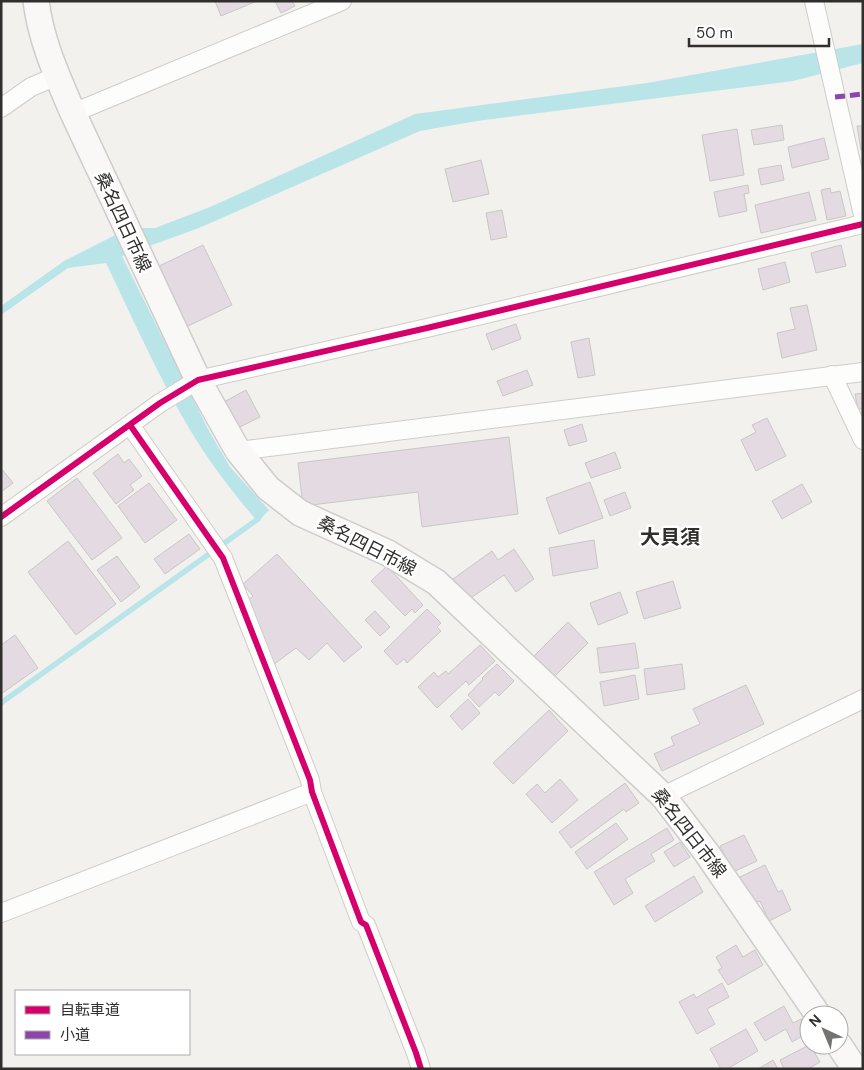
<svg xmlns="http://www.w3.org/2000/svg" width="864" height="1070" viewBox="0 0 864 1070" font-family="'DM Sans','Noto Sans JP',sans-serif">
<style>
.water{fill:#b9e5e9}
.lines{fill:none;stroke-linecap:round;stroke-linejoin:round}
.stream{stroke:#b9e5e9;stroke-width:5.5}
.building{fill:#e3dbe1;stroke:#c9c7c6}
.street-casing{stroke:#cecdcb;stroke-width:20}
.secondary-casing{stroke:#cecdcb;stroke-width:28}
.street{stroke:#fdfdfc;stroke-width:18}
.secondary{stroke:#faf8f6;stroke-width:25}
.quiet{stroke:#8e44ad;stroke-width:5;stroke-dasharray:10 5;stroke-linecap:butt}
.cycleway-casing{stroke:#fff;stroke-width:9}
.cycleway{stroke:#d6006c;stroke-width:6}
.labels{text-anchor:middle;dominant-baseline:central;stroke-width:5;stroke-linejoin:round;paint-order:stroke}
.street-label{font-size:18px;fill:#302f2e;stroke:#fff}
.quarter-label{font-size:20px;font-weight:bold;fill:#302f2e;stroke:#fff}
</style>
<rect width="100%" height="100%" fill="#f3f1ee"/>
<!-- water -->
<path class="water" d="M863 44V63L793 81 477 121 420 131 199 228 122 256 208 429 230 467 269 510 258 522C233 493 210 463 190 430 158 376 133 319 106 263L68 268 1 315V306L64 261 129 228H155L210 207 415 114 647 83Z"/>
<g class="lines">
<!-- stream -->
<polyline class="stream" points="1,703 258,519"/>
</g>
<!-- building -->
<g class="building">
<polygon points="215,1 257,1 221,16"/>
<polygon points="275,1 292,1 295,6 281,13"/>
<polygon points="782,125 784,140 754,145 751,130"/>
<polygon points="857,126 863,126 863,150 861,150"/>
<polygon points="737,129 744,175 710,181 702,135"/>
<polygon points="824,138 829,159 792,168 788,147"/>
<polygon points="481,160 489,194 453,202 445,169"/>
<polygon points="781,165 784,180 761,185 758,169"/>
<polygon points="748,185 749,193 744,194 747,211 719,217 714,192"/>
<polygon points="830,188 831,193 840,191 846,216 827,220 821,190"/>
<polygon points="809,192 816,220 761,233 755,205"/>
<polygon points="502,210 507,237 491,240 486,213"/>
<polygon points="203,245 232,305 184,328 155,268"/>
<polygon points="841,245 846,266 816,273 811,253"/>
<polygon points="785,262 790,282 763,290 758,269"/>
<polygon points="807,305 817,350 782,358 777,333 795,329 790,308"/>
<polygon points="516,324 521,339 492,350 486,334"/>
<polygon points="589,338 595,375 578,378 571,342"/>
<polygon points="527,370 533,385 503,396 497,381"/>
<polygon points="246,390 260,417 236,429 222,403"/>
<polygon points="863,393 863,409 858,409 855,394"/>
<polygon points="767,418 786,456 756,471 741,440 756,432 752,425"/>
<polygon points="582,424 587,441 569,446 564,430"/>
<polygon points="509,437 518,514 422,527 418,492 303,506 298,463"/>
<polygon points="615,452 621,468 591,478 585,463"/>
<polygon points="118,454 124,463 129,459 142,476 130,485 134,490 116,504 93,473"/>
<polygon points="1,468 13,483 1,492"/>
<polygon points="77,478 122,538 92,560 47,501"/>
<polygon points="590,482 603,518 559,534 546,498"/>
<polygon points="149,483 177,520 145,543 118,506"/>
<polygon points="802,484 812,502 782,519 772,501"/>
<polygon points="625,492 631,508 610,516 604,500"/>
<polygon points="189,534 200,549 165,574 154,559"/>
<polygon points="594,540 598,568 553,576 549,548"/>
<polygon points="68,541 116,604 76,635 28,572"/>
<polygon points="514,549 534,579 516,592 504,575 468,600 453,579 492,551 498,560"/>
<polygon points="277,554 362,647 344,662 327,643 309,660 296,648 273,665 247,601 253,596 243,584"/>
<polygon points="117,556 140,587 121,602 97,570"/>
<polygon points="387,566 423,605 415,613 412,609 405,616 371,581"/>
<polygon points="673,581 681,608 644,619 636,592"/>
<polygon points="620,592 628,613 598,625 590,603"/>
<polygon points="427,609 441,623 437,627 441,631 407,663 404,659 397,665 384,651"/>
<polygon points="375,611 390,627 380,636 365,620"/>
<polygon points="568,622 588,643 550,681 530,660"/>
<polygon points="15,635 38,668 1,694 1,645"/>
<polygon points="635,643 639,668 600,673 597,648"/>
<polygon points="480,645 495,661 469,685 466,681 437,708 418,687 434,672 438,677 446,671 448,674"/>
<polygon points="497,664 514,681 499,696 495,692 479,707 468,695 483,679 482,678"/>
<polygon points="682,664 685,689 647,695 644,669"/>
<polygon points="635,675 639,699 604,706 600,682"/>
<polygon points="746,685 764,724 662,771 654,754 674,745 671,737 700,724 693,709"/>
<polygon points="468,699 480,713 462,730 450,716"/>
<polygon points="549,710 568,731 513,784 493,763"/>
<polygon points="560,779 578,800 552,823 526,794 537,784 545,793"/>
<polygon points="625,783 639,803 626,812 624,809 571,848 559,832"/>
<polygon points="616,823 628,839 587,869 575,852"/>
<polygon points="667,828 674,840 651,854 655,861 625,879 633,893 614,905 594,872"/>
<polygon points="744,835 757,861 733,872 720,846"/>
<polygon points="680,842 690,857 674,867 664,852"/>
<polygon points="765,865 778,892 782,890 791,910 769,921 760,901 752,904 740,877"/>
<polygon points="694,876 703,892 655,922 645,906"/>
<polygon points="736,945 743,957 755,950 763,965 728,985 718,970 722,968 716,957"/>
<polygon points="722,983 729,997 707,1009 715,1024 697,1034 679,1002 694,994 696,998"/>
<polygon points="784,1006 793,1023 801,1019 809,1032 792,1042 786,1029 765,1041 754,1023"/>
<polygon points="746,1029 758,1051 727,1069 721,1069 710,1049"/>
<polygon points="809,1045 810,1045 820,1062 808,1069 784,1069 780,1060"/>
<polygon points="773,1060 778,1069 758,1069"/>
</g>
<g class="lines">
<!-- street casing -->
<g class="street-casing">
<g id="street">
<polyline points="814,1 863,215"/>
<polyline points="1,108 31,87 57,76"/>
<polyline points="73,113 342,1"/>
<polyline points="832,375 863,440"/>
<polyline points="130,425 223,558 310,780 312,792 361,922 366,925 416,1053 421,1069"/>
<polyline points="238,451 863,372"/>
<polyline points="1,517 160,403 198,380 427,328 863,224"/>
<polyline points="663,796 863,699"/>
<polyline points="1,913 312,792"/>
</g>
</g>
<!-- secondary casing -->
<g class="secondary-casing">
<g id="secondary">
<path d="M36 1C41 41 57 76 73 113L198 380 238 451 268 488 300 513 388 553 436 582 663 796 706 852 818 1015"/>
<polyline points="839,1045 855,1069"/>
</g>
</g>
<!-- street -->
<use href="#street" class="street"/>
<!-- secondary -->
<use href="#secondary" class="secondary"/>
<!-- quiet -->
<polyline class="quiet" points="835,97 863,94"/>
<!-- cycleway casing -->
<g class="cycleway-casing">
<g id="cycleway">
<polyline points="130,425 223,558 310,780 312,792 361,922 366,925 416,1053 421,1069"/>
<polyline points="1,517 160,403 198,380 427,328 863,224"/>
</g>
</g>
<!-- cycleway -->
<use href="#cycleway" class="cycleway"/>
</g>
<g class="labels">
<!-- street labels -->
<g class="street-label">
<text transform="translate(123 222) rotate(65)">桑名四日市線</text>
<text transform="translate(367 546) rotate(27)">桑名四日市線</text>
<text transform="translate(689 833) rotate(52)">桑名四日市線</text>
</g>
<!-- quarter labels -->
<g class="quarter-label">
<text x="670" y="537">大貝須</text>
</g>
</g>
<!-- border -->
<rect width="864" height="1070" fill="none" stroke="#302f2e" stroke-width="5"/>
<!-- legend -->
<rect x="15" y="990" width="175" height="65" fill="#ffffff" stroke="#acacab"/>
<rect x="25" y="1006" width="25" height="8" fill="#d6006c" stroke="#acacab"/>
<text x="60" y="1015" font-size="15" fill="#302f2e">自転車道</text>
<rect x="25" y="1031" width="25" height="8" fill="#8e44ad" stroke="#acacab"/>
<text x="60" y="1040" font-size="15" fill="#302f2e">小道</text>
<!-- north arrow -->
<g transform="translate(824 1030) rotate(316)"><circle r="24" fill="#ffffff" stroke="#acacab"/>
<path d="M0-4L9 19L0 12L-9 19Z" fill="#747371"/>
<text y="-8" font-size="14" font-weight="bold" text-anchor="middle" fill="#302f2e">N</text>
</g>
<!-- scale -->
<path d="M689 38v8h140v-8" fill="none" stroke="#302f2e" stroke-width="2.5"/>
<text x="696" y="38" font-size="15" fill="#302f2e" stroke="#ffffff" stroke-width="4" paint-order="stroke">50 m</text>
</svg>
